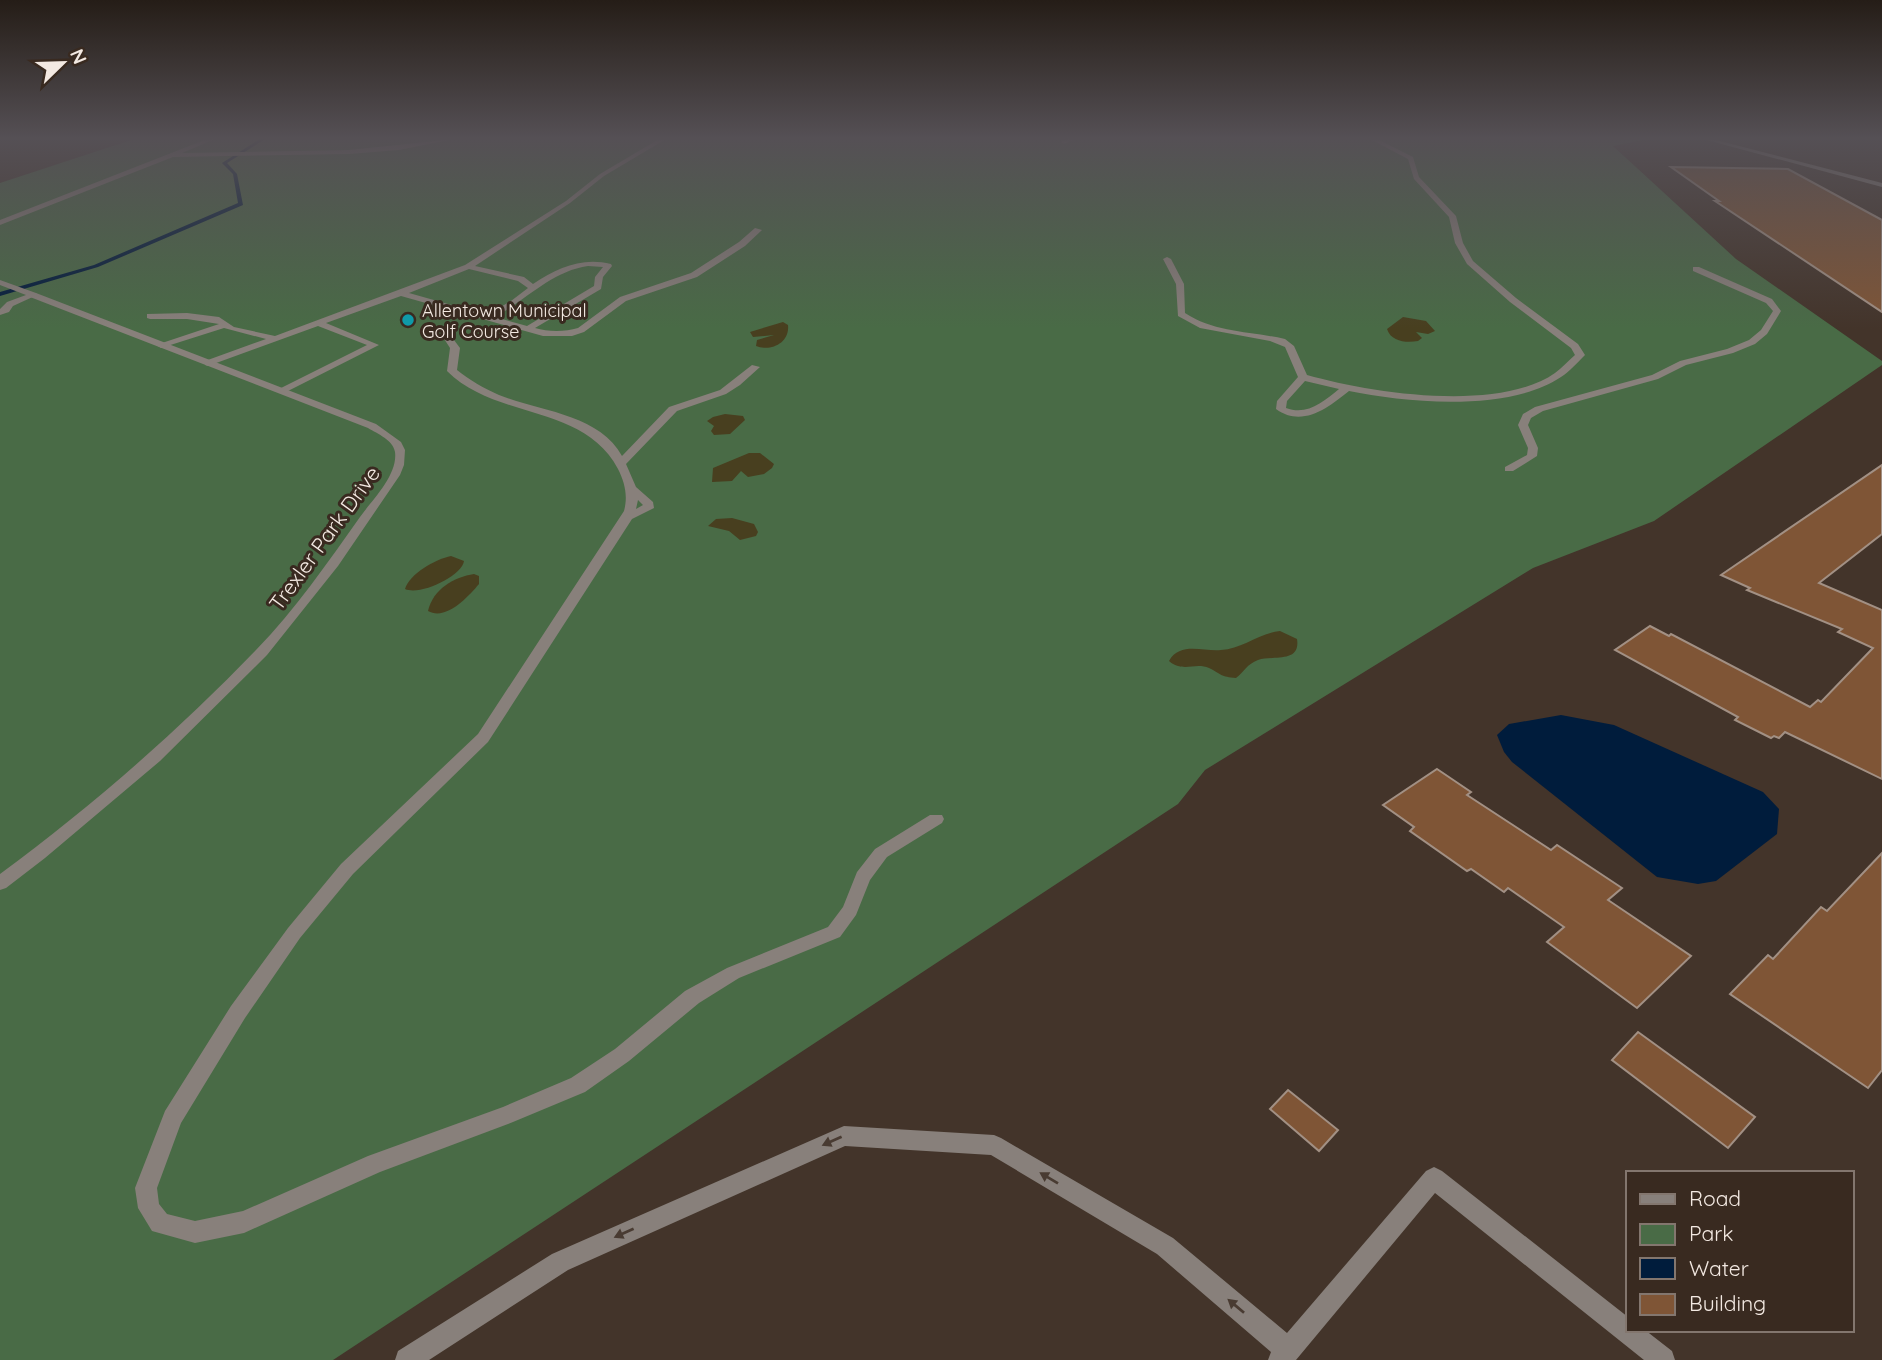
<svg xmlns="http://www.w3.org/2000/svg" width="1882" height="1360" viewBox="0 0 1882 1360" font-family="Quicksand,sans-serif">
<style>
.green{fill:#496b46}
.sand{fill:#483f1f}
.water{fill:#001c3c}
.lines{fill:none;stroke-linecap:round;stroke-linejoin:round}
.stream{fill:#001c3c;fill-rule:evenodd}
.building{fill:#7f5536;stroke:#a29084;stroke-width:2}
.service{fill:#88807b;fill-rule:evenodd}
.minor{fill:#88807b;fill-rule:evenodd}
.oneway{fill:#493b32}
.culture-dot{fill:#0f9aa8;stroke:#392a20;stroke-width:2.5}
.labels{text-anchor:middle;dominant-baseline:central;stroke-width:6;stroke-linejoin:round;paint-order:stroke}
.far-poi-label{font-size:18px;fill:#f3e9e2;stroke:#392a20;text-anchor:start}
.street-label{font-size:21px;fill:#f3e9e2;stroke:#392a20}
</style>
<rect width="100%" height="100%" fill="#43342a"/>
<!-- green -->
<polygon class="green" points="134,139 1648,139 1613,146 1736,259 1882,361 1882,365 1654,521 1533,568 1205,770 1178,804 333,1360 0,1360 0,183"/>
<!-- sand -->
<g class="sand">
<path d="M1403 317 1426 321 1435 331 1428 334 1416 332 1422 338 1418 341C1407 343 1391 342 1387 329Z"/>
<path d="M783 322 788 325C790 343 771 352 756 346L757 340 774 335 753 337 750 332Z"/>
<polygon points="725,414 743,416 745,420 730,434 714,435 711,431 714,426 707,421 713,417"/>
<polygon points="749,453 760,453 774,464 772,468 764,474 748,477 741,471 732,481 712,482 713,468"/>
<polygon points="732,518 754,524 758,532 756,536 740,540 729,531 708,526 716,519"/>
<path d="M451 556 464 561C462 576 420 596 405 589 409 574 436 559 451 556Z"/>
<path d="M474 574 479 576V584C468 597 446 621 428 611 433 589 454 577 474 574Z"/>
<path d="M1280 631 1297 639C1301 664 1272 655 1258 660 1247 664 1244 672 1236 678 1221 677 1221 674 1209 668 1195 662 1183 673 1169 661 1180 641 1204 652 1221 650 1242 649 1259 633 1280 631Z"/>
</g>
<!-- water -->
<polygon class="water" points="1561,715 1614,725 1763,792 1779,809 1777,834 1716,881 1698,884 1657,877 1512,762 1504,752 1497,735 1509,724"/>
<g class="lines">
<!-- stream -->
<polygon class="stream" points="260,139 265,139 227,163 237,174 243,205 98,267 0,296 0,292 94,265 238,203 233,174 222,163"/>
</g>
<!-- building -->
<g class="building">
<polygon points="1671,167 1788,169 1882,220 1882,312 1715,201 1719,201"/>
<polygon points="1882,465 1882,534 1819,583 1882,610 1882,779 1785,732 1779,738 1774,736 1771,738 1735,720 1738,717 1615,650 1650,626 1669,636 1671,634 1810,707 1818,700 1821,702 1873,648 1838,632 1842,629 1747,590 1750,588 1721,575"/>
<polygon points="1437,769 1471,792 1467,795 1551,850 1557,845 1622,888 1608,900 1691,956 1637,1008 1547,942 1564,927 1508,888 1504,892 1471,869 1467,871 1410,831 1414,827 1383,805"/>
<polygon points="1882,853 1882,1070 1868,1088 1730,994 1768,955 1773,959 1821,907 1827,911"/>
<polygon points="1638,1032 1755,1117 1728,1148 1612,1060"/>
<polygon points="1288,1090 1338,1130 1319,1151 1270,1109"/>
</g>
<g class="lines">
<!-- service -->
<g class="service">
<polygon points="207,139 215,139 182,153 349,150 454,139 399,150 349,154 173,157 0,225 0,220"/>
<path d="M659 139H666L604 176 570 203 475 266 524 277 533 284C558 268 581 257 611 264L612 266 603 277 601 289 535 328C548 332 565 332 578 328L620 297 691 273 739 242 755 228 762 230 745 246 697 277 626 301 584 332 572 336H543L401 296 326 323 379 345 284 393 279 390 281 388 367 345 318 326 208 366 205 365V361L266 339 224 328 161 348 156 345 219 324 187 319H150L147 318V314L187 313 219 317 234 327 275 336 465 265 566 201 600 174ZM588 266 603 267 595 277 594 286 527 326 495 317C526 300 552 271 588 266ZM469 269 518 281 528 288 511 301 487 315 409 293Z"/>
<polygon points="1068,139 1076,139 1064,144 1061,142"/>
<path d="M1370 139H1377L1413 157 1419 177 1456 216 1463 243 1473 261 1516 298 1578 344 1585 355C1578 362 1569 372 1561 377 1509 412 1407 403 1349 391 1328 408 1302 428 1276 409L1277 401 1298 377 1285 347 1270 341 1200 328 1178 316 1176 284 1163 259 1167 257 1171 259 1184 284 1185 313C1215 333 1251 331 1285 339L1294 346 1307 375C1371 393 1498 413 1555 373 1562 368 1569 360 1575 355L1571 348 1510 302 1467 264 1455 243 1449 217 1414 179 1408 159ZM1305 381 1339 389C1323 402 1307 416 1286 408L1287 401Z"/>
<polygon points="1693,267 1699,267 1772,299 1781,311 1767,334 1755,344 1733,353 1686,365 1658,379 1543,411 1531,418 1528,425 1538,448 1537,456 1513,471 1505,471 1505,467 1527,455 1528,448 1518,425 1523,414 1535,407 1652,375 1680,361 1727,349 1749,340 1761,330 1773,311 1766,303 1693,271"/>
<polygon points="0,280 36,293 37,295 13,306 9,312 0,315 0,309 7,302 26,295 0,285"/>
<path d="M442 332H448L460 348 457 370C470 380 483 388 499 395 538 411 599 414 622 456L669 407 720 390 752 365 760 367 740 385 726 394 677 411 626 464 636 487 653 502 654 508 632 519 488 742 353 874 300 938 245 1018 181 1123 157 1188 159 1204 167 1214 195 1221 243 1211 368 1156 503 1107 571 1078 615 1049 685 991 727 968 828 927 843 907 857 872 875 849 930 815H942L944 819 942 823 887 857 870 880 856 915 840 937 739 978 699 1003 629 1061 585 1092 513 1122 380 1172 244 1233 195 1243 152 1231 138 1208 135 1188 165 1111 231 1006 288 928 341 864 478 734 624 511C628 496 625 483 618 469 584 404 496 420 447 371L450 348 441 334ZM638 500 643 505 636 509Z"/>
<polygon points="844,1126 994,1135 1001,1138 1173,1238 1287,1333 1426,1171 1434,1167 1442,1171 1628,1317 1628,1330 1645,1330 1672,1351 1675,1360 1644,1360 1435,1193 1296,1360 1268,1360 1271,1352 1157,1254 991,1155 845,1146 568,1270 429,1360 395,1360 398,1351 552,1254"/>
</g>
<!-- minor -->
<g class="minor">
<polygon points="1703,139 1712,139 1882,183 1882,187"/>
<path d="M30 293H36L376 424 401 442 405 450 404 465 400 475 338 566 267 655 160 761 45 858 6 888 0 890V874C91 807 177 732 256 650 295 610 328 562 360 517 372 500 398 475 395 452 393 440 378 434 368 428L30 297Z"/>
</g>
</g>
<!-- one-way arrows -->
<defs><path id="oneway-solid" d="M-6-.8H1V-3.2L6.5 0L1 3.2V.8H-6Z" transform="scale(1.75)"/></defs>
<g class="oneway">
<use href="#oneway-solid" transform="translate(832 1141) rotate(156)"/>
<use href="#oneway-solid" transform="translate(1049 1178) rotate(-149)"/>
<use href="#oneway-solid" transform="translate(624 1233) rotate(156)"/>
<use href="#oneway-solid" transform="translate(1236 1306) rotate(-140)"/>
</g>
<!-- sky -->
<linearGradient id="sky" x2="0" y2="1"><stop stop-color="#251d17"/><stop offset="0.42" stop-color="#555055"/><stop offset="1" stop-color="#555055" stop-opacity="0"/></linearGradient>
<rect width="1882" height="329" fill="url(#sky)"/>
<!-- markers -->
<circle class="culture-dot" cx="408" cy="320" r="7"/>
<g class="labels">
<!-- far-poi labels -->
<g class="far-poi-label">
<text x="422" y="310">Allentown Municipal<tspan x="422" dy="21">Golf Course</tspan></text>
</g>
<!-- street labels -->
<g class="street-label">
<text transform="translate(324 538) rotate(-54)">Trexler Park Drive</text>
</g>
</g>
<!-- legend -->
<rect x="1626" y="1171" width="228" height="161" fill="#392a20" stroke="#83766e" stroke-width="2"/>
<rect x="1640" y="1194" width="35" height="10" fill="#88807b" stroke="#83766e" stroke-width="2"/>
<text x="1689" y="1206" font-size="21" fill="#f3e9e2">Road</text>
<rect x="1640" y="1224" width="35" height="21" fill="#496b46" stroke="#83766e" stroke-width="2"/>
<text x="1689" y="1241" font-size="21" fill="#f3e9e2">Park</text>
<rect x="1640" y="1258" width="35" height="21" fill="#001c3c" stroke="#83766e" stroke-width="2"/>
<text x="1689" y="1276" font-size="21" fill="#f3e9e2">Water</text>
<rect x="1640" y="1294" width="35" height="21" fill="#7f5536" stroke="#83766e" stroke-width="2"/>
<text x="1689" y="1311" font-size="21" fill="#f3e9e2">Building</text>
<!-- north arrow -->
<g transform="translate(63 63) rotate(67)" stroke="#392a20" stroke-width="5" paint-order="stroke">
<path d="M0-5L12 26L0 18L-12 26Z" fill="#f3e9e2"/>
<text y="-10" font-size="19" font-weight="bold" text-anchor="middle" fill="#f3e9e2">N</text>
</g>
</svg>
